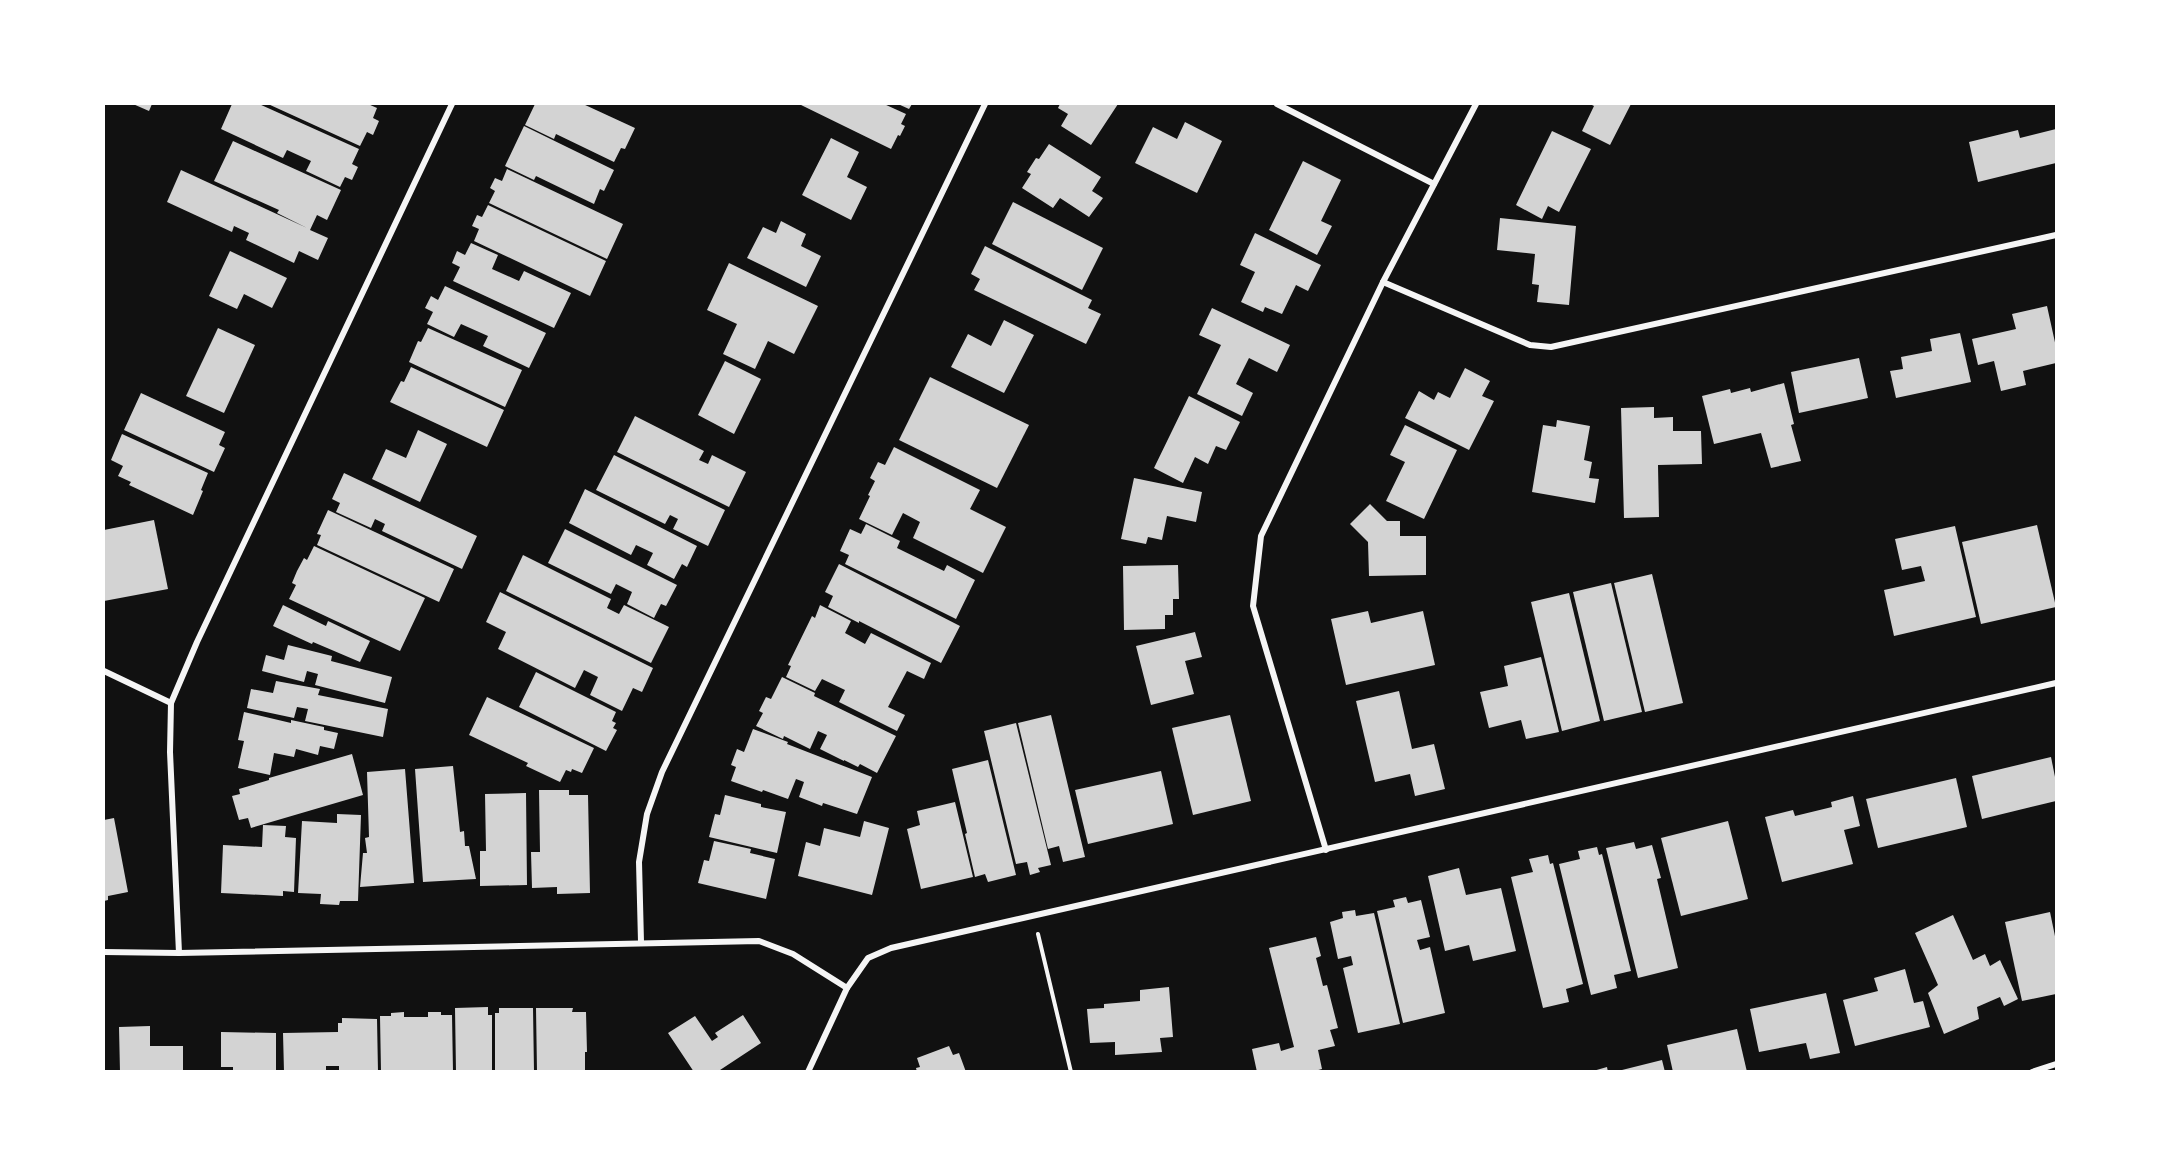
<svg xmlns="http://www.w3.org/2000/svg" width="2160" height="1175" viewBox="0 0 2160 1175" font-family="'DejaVu Sans',sans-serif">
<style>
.building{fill:#d3d3d3}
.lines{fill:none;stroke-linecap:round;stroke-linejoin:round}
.path{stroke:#f5f5f5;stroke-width:4}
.minor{stroke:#f5f5f5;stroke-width:6}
</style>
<rect width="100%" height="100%" fill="#111"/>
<!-- building -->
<g class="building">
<polygon points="133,104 152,104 149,111"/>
<polygon points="232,104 259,104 359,149 352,164 358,167 352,180 345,177 340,187 306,171 311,161 287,150 283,158 221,129"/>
<polygon points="268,104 368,104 377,108 373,118 379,121 373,135 367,132 360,146"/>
<polygon points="535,104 583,104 635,128 625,149 621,148 614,162 556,134 554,139 525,125"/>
<polygon points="799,104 884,104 906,114 901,124 905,126 900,136 898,135 891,149"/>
<polygon points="898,104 912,104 909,109"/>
<polygon points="1060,104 1118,104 1091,145 1061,126 1068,114 1058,108"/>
<polygon points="1590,104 1631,104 1610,145 1582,131 1594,106"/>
<polygon points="1185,122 1222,141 1197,193 1135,163 1153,127 1177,139"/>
<polygon points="524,126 614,170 604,191 600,189 594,204 536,176 534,180 505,166"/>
<polygon points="2056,129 2056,163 1978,182 1969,142 2018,130 2020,138"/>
<polygon points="1552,131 1591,149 1559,212 1548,206 1542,219 1516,205"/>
<polygon points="831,138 859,152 847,177 867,187 851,220 802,195"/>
<polygon points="233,141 341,190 327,220 317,215 310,230 328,238 318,260 299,251 294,263 246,240 249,233 234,226 232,232 167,202 181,170 307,228 277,213 279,210 214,181"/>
<polygon points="1049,144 1101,177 1092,191 1103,198 1089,217 1060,198 1053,208 1022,188 1031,174 1027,172 1036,158 1039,159"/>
<polygon points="1303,161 1341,180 1321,221 1332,226 1317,255 1269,230"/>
<polygon points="507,169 623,224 607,259 489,203 495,191 490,188 495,178 502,181"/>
<polygon points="1013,202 1103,248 1082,290 992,244"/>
<polygon points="488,205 606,261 590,296 474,241 479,229 472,226 477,215 482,217"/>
<polygon points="1500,218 1576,226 1569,305 1537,302 1539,285 1532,284 1535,254 1497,250"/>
<polygon points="781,221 806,234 801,246 821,256 806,287 747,258 763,227 776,233"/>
<polygon points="1255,233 1321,265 1308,291 1296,285 1282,314 1265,307 1263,312 1241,302 1255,272 1240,265"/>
<polygon points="471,243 498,255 492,269 519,281 524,271 571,293 554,328 453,281 460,267 452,263 457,251 465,255"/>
<polygon points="985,246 1092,300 1088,308 1101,314 1086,344 974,290 980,279 971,274"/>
<polygon points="230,251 287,278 272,308 244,294 237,309 209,296"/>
<polygon points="729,263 818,306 794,354 768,341 755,369 723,354 737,324 707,310"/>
<polygon points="445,286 546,333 529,368 483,346 488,336 461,324 454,337 427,324 433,312 425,308 431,296 438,300"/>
<polygon points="2047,306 2056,347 2056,363 2023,371 2026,385 2001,391 1994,361 1978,365 1972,339 2016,329 2012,314"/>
<polygon points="1212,308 1290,345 1277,372 1249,358 1236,384 1253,393 1242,416 1197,394 1221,345 1199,335"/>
<polygon points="1004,320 1034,335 1004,393 951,367 968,334 991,346"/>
<polygon points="218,328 255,345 224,413 186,396"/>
<polygon points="428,328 522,370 505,407 409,362 418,341 421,342"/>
<polygon points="1960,333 1971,382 1896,398 1890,371 1903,369 1901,357 1932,351 1930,339"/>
<polygon points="1859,358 1868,398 1799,413 1791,372"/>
<polygon points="725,361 761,379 734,434 698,415"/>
<polygon points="411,367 504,410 487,447 390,402 401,381 404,382"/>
<polygon points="1465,368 1490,381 1482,396 1494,401 1469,450 1405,418 1419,391 1434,400 1438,392 1450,398"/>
<polygon points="930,377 1029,425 997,488 899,440"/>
<polygon points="1784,383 1794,424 1791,425 1801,461 1771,468 1761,433 1714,444 1702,396 1730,389 1731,393 1750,388 1751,392"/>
<polygon points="141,393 225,432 219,445 225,448 214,472 124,430"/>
<polygon points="1189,396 1240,422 1226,450 1216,446 1208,464 1195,457 1183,483 1154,468"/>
<polygon points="1654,407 1654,418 1673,417 1673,431 1701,431 1702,464 1658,465 1659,517 1624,518 1621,408"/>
<polygon points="635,416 704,451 699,460 708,464 712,455 746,472 729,507 617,452"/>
<polygon points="1557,420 1590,426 1584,460 1592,462 1589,478 1599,479 1595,503 1532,492 1543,425 1556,427"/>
<polygon points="1405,425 1457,450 1424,519 1386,501 1405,462 1390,455"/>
<polygon points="418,430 447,444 420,502 372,479 386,449 406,458"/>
<polygon points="122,434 208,473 201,490 203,491 193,515 129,485 131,482 118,476 123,466 111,460"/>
<polygon points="894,447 980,490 970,509 1006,527 983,573 913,538 920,522 903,513 892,535 859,519 870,496 868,495 875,481 870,478 878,462 885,465"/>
<polygon points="614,455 725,510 708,546 673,529 678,519 670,515 665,524 596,490"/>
<polygon points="344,473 477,536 462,569 382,531 385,524 375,519 371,528 336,512 340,503 332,499"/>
<polygon points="1134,478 1202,492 1196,522 1167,516 1162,540 1148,537 1146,544 1121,539"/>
<polygon points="585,489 697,546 687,567 682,564 674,579 647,565 653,553 636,545 631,555 569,523"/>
<polygon points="1370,504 1387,521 1400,521 1400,536 1426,536 1426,575 1369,576 1368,542 1350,524"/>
<polygon points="328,510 454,569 439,602 317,545 321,535 317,534"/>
<polygon points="154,520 168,589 104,601 104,530"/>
<polygon points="866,524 900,541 897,548 944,571 947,565 975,580 956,619 845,564 849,555 840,551 850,529 861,534"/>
<polygon points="2037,525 2056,607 1981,624 1962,542"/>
<polygon points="1955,526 1976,617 1894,636 1884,590 1925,581 1921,566 1902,570 1895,539"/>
<polygon points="565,529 677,585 666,606 661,604 654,618 627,604 632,592 616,584 611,594 548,563"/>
<polygon points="314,546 425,598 400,651 289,599 296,585 292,583 297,571 304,558 307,560"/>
<polygon points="523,555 611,599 607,608 619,614 624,605 669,627 651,663 506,591"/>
<polygon points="839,564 960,626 941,663 859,621 859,623 828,607 833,596 825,592"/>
<polygon points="1178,565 1179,599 1173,599 1173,615 1165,615 1165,629 1124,630 1123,566"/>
<polygon points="1652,574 1683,703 1645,712 1614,583"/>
<polygon points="1611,583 1642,712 1604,721 1573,592"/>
<polygon points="500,592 653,668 642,692 633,688 622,711 590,695 598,677 584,670 575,688 498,649 506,632 486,622"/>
<polygon points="1569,593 1600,721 1562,731 1531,602"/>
<polygon points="283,605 326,626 328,621 370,641 360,662 313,642 312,644 273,626"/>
<polygon points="820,605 851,621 845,633 865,644 871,633 931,663 924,679 907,671 888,707 905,715 897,731 839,702 845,690 822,679 815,691 786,677 791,666 788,665 812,616 815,618"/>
<polygon points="1368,611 1371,623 1423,611 1435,665 1346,685 1331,619"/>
<polygon points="1195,632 1202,657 1185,661 1194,694 1151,705 1136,646"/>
<polygon points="288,645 332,656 331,661 392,677 385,703 315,685 318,674 307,671 304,682 262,671 266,655 284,660"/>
<polygon points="1541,657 1559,732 1526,739 1521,720 1489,728 1480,692 1508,686 1504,666"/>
<polygon points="536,672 616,712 612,721 616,723 613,728 617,730 606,751 519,707"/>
<polygon points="782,677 815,693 814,696 896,736 877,773 860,764 858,767 844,760 844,761 820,749 827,735 818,731 810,749 784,736 783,739 756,726 763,713 759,711 766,697 771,699"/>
<polygon points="276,681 320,689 318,695 388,709 383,737 305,721 308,709 297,707 294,718 247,708 251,689 273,693"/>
<polygon points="1399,691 1412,749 1434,744 1445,789 1415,796 1410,774 1375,782 1356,701"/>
<polygon points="487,697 594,748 582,773 572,769 571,772 566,770 560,782 526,766 528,763 469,735"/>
<polygon points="244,712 291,723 291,720 324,727 324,730 338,733 334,749 320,746 318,755 296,749 294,757 274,753 270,775 238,768 244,741 238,740"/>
<polygon points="1051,715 1085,857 1063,862 1059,846 1048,849 1018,723"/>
<polygon points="1230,715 1251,801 1193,815 1172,728"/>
<polygon points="1016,723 1051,865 1038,868 1040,872 1030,875 1027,862 1016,864 984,731"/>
<polygon points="753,729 788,742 787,744 872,777 857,814 823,803 822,806 799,797 804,782 796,779 788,799 763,790 762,792 731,781 736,767 731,765 737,749 744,752"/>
<polygon points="352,754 363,795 251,828 248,818 239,820 232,796 240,794 239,789 269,780 269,778"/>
<polygon points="2051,757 2056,782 2056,801 1982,819 1972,776"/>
<polygon points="988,760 1016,875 988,882 985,874 975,877 965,834 967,833 952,769"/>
<polygon points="453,766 460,832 464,831 465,846 469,846 476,879 423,882 415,769"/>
<polygon points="405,769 414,883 360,887 363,853 367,853 365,838 369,837 367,772"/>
<polygon points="1161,771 1173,824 1088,844 1075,790"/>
<polygon points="1956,778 1967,827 1878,848 1866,799"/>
<polygon points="539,790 569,790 569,795 588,795 590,893 557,894 557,887 532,888 531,852 540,852"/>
<polygon points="526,793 527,885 480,886 480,851 486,851 485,794"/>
<polygon points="725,795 761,804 761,807 786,812 777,853 709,837 715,814 720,815"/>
<polygon points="1853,796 1860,826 1844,830 1853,864 1782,882 1765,817 1793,810 1795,816 1832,807 1831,802"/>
<polygon points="955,802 973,877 921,889 907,829 920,825 917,811"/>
<polygon points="337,814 361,815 358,901 340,901 339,905 320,904 321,894 298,893 302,821 337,823"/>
<polygon points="114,818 128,892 108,896 108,900 104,901 104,820"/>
<polygon points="864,821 889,828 872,895 798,876 806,842 820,846 824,828 860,837"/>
<polygon points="1728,821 1748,899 1681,916 1661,838"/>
<polygon points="263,825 286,826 285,837 296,838 294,892 283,891 283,896 221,893 223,845 262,847"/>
<polygon points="714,841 751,849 750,853 775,859 766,899 698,883 704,860 709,861"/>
<polygon points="1634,842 1636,849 1652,845 1661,878 1657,879 1678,968 1638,978 1606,848"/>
<polygon points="1597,847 1599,855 1602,854 1631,971 1614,975 1617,988 1591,995 1559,864 1580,859 1578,851"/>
<polygon points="1548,855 1550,864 1553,863 1583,984 1566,989 1569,1002 1543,1008 1511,877 1533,872 1529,859"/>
<polygon points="1459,868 1466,895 1501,888 1516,951 1473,961 1469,945 1445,951 1428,876"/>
<polygon points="1406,897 1408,903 1421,900 1430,937 1417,940 1420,950 1430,947 1445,1013 1403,1023 1377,911 1395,907 1393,900"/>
<polygon points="1355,910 1356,916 1374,913 1400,1024 1358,1033 1343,968 1353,965 1351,956 1338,959 1330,922 1343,918 1342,912"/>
<polygon points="2050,912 2056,941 2056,994 2022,1001 2005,922"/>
<polygon points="1953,915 1973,960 1985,954 1990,966 2000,960 2018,999 2004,1006 2000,997 1977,1007 1979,1019 1944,1034 1928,993 1938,985 1915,933"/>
<polygon points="1316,937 1321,956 1316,958 1323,986 1327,985 1338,1028 1330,1030 1335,1046 1318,1050 1322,1069 1311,1072 1257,1072 1252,1049 1279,1043 1281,1051 1294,1047 1269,948"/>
<polygon points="1905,969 1914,1003 1923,1001 1930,1027 1855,1046 1843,1000 1878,991 1874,978"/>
<polygon points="1169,987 1173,1037 1160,1038 1162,1052 1115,1055 1115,1042 1090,1043 1087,1009 1104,1008 1104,1004 1140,1001 1140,990"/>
<polygon points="1826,993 1840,1053 1810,1059 1806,1043 1759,1052 1750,1009"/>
<polygon points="488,1007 488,1015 492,1015 492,1072 456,1072 455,1008"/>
<polygon points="499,1008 533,1008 534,1072 495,1072 495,1013 499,1013"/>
<polygon points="536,1008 573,1008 572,1012 586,1012 587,1052 585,1052 585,1072 537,1072"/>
<polygon points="404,1012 404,1017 428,1017 428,1012 441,1012 441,1015 452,1015 453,1072 381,1072 380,1016 391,1016 391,1013"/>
<polygon points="743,1015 761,1043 717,1072 694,1072 668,1033 695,1016 712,1041 718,1037 715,1033"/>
<polygon points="342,1018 377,1019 378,1072 339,1072 339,1066 326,1066 326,1072 284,1072 283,1033 338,1032 338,1023 342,1023"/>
<polygon points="150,1026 150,1046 183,1046 183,1072 120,1072 119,1027"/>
<polygon points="1737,1029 1747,1072 1673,1072 1667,1045"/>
<polygon points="221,1032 276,1033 276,1072 233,1072 233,1067 221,1067"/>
<polygon points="949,1046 953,1055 959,1053 966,1072 917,1072 916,1068 920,1067 917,1058"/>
<polygon points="1662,1060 1665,1072 1618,1072 1618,1071"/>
<polygon points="1607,1067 1608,1072 1594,1072 1593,1071"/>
</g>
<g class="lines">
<!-- path -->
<polyline class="path" points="1038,934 1071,1072"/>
<!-- minor -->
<g class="minor">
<polyline points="1277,104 1434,184"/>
<polyline points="1383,282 1530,345 1551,347 2056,235"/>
<polyline points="104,671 171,703"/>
<polyline points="1326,850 1253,606 1261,536 1383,282 1476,104"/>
<polyline points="641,942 639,862 647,814 662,772 985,104"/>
<polyline points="104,952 179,953 759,941 793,954 847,988"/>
<polyline points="179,953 170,752 171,703 197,642 452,104"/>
<polyline points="808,1072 847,988 868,958 891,948 2056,683"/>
<polyline points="2032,1072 2056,1064"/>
</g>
</g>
<!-- border -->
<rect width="2160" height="1175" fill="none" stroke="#ffffff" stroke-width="210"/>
</svg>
